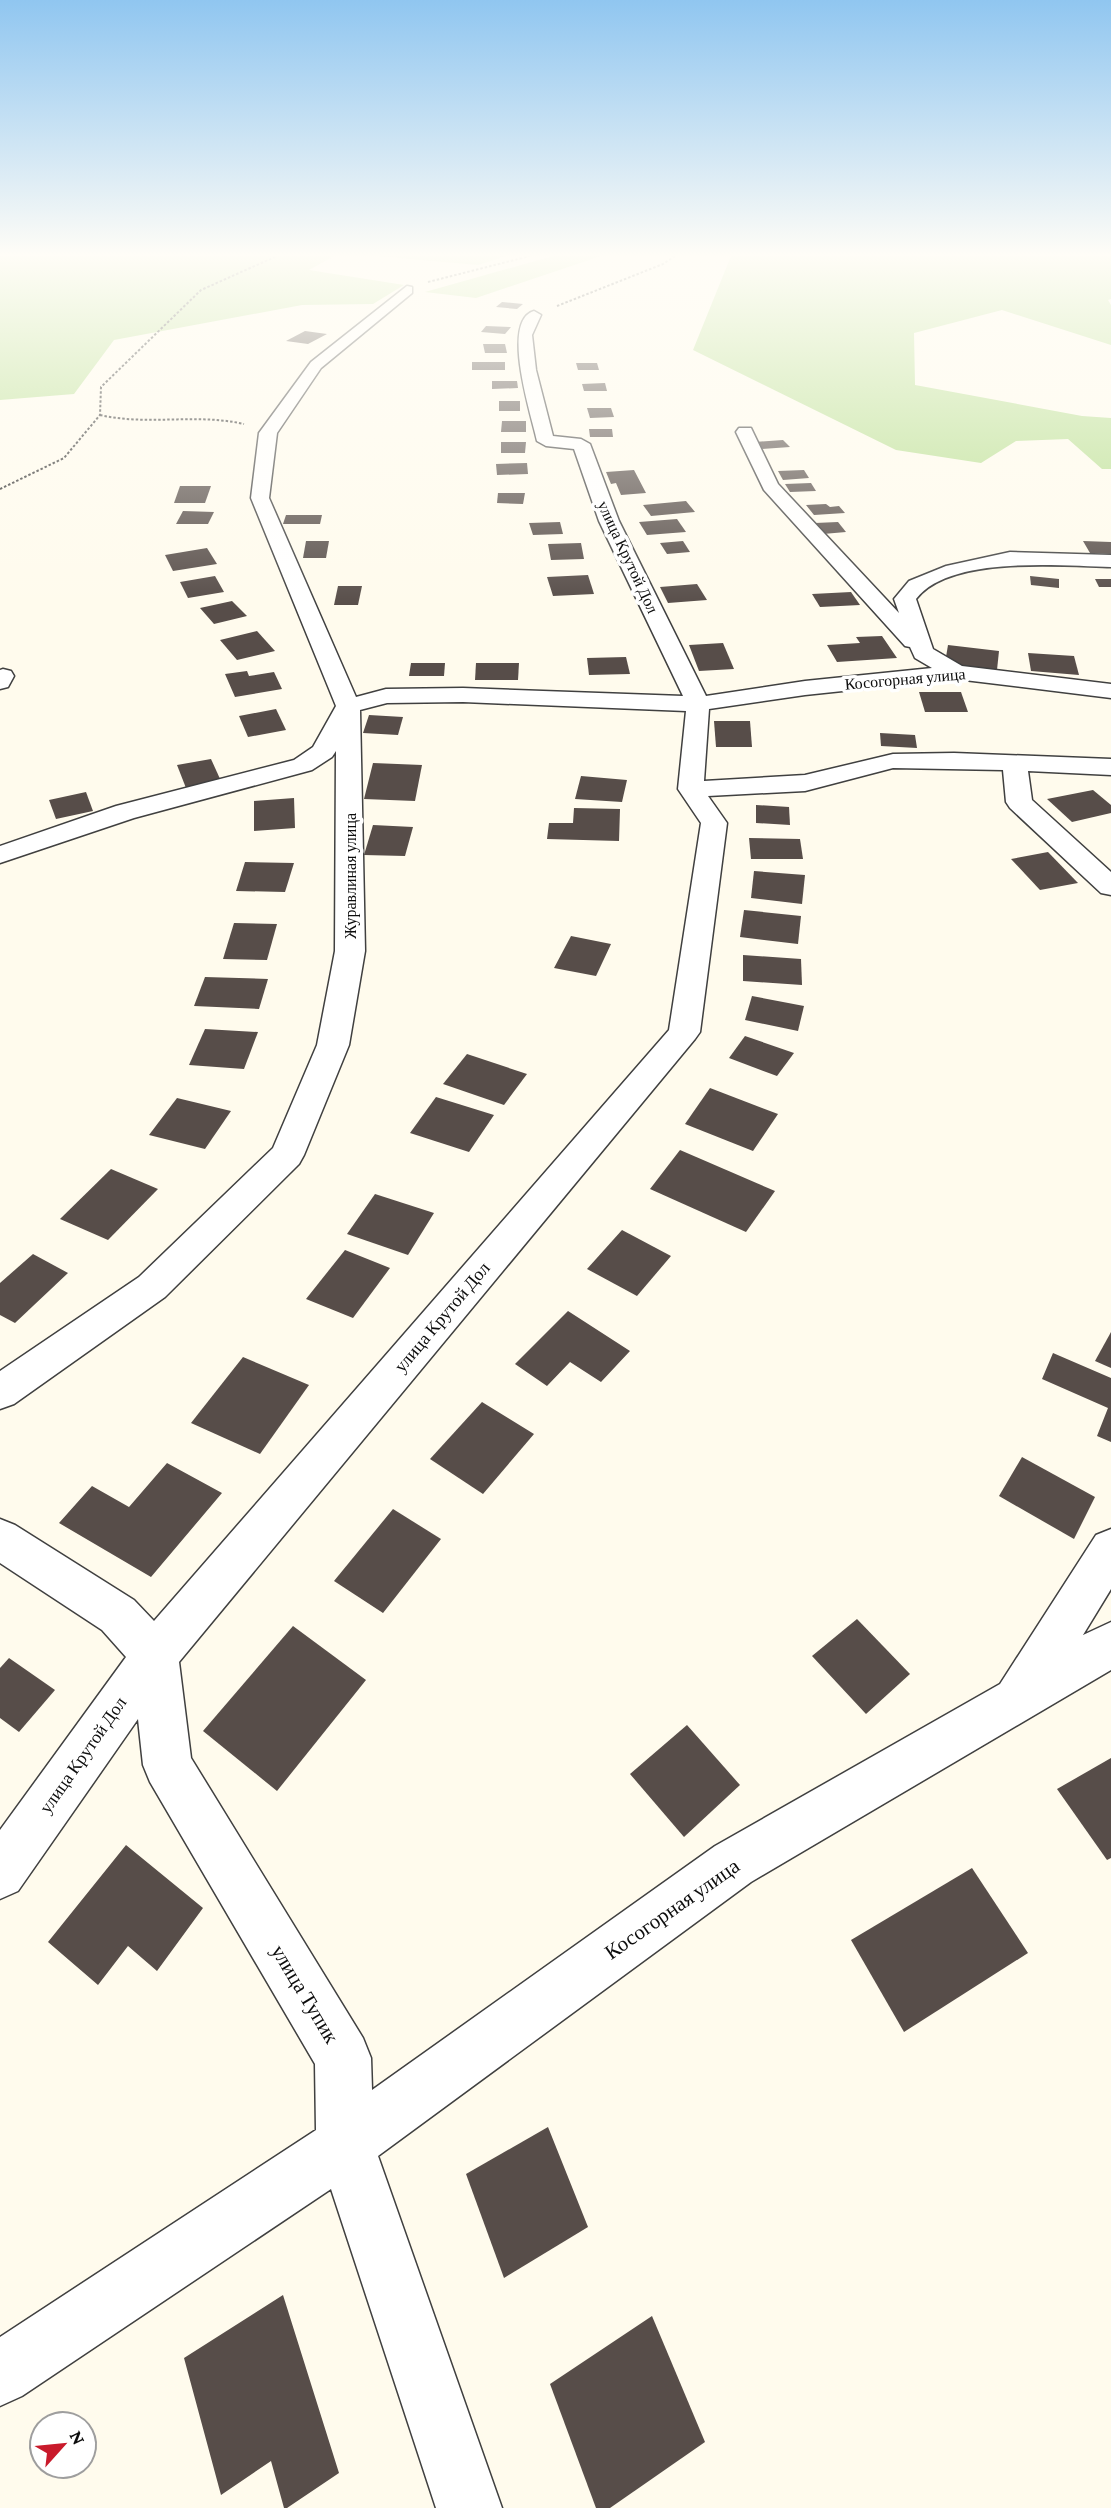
<svg xmlns="http://www.w3.org/2000/svg" width="1111" height="2508" viewBox="0 0 1111 2508" font-family="'Crimson Pro',serif">
<style>
.forest{fill:#b9df91}
.building{fill:#574d49}
.lines{fill:none;stroke-linecap:round;stroke-linejoin:round}
.minor-casing{stroke:#404040;stroke-width:3}
.path{stroke:#2f2f2f;stroke-width:2;stroke-dasharray:2.5 2;stroke-linecap:butt}
.minor{fill:#fff;fill-rule:evenodd}
.labels{text-anchor:middle;dominant-baseline:central;stroke-width:7;stroke-linejoin:round;paint-order:stroke}
.far-street-label{font-size:16px;fill:#0d0d0d;stroke:#fff}
.street-label{font-size:18px;fill:#0d0d0d;stroke:#fff}
.near-street-label{font-size:21px;fill:#0d0d0d;stroke:#fff}
</style>
<rect width="100%" height="100%" fill="#fffbed"/>
<!-- forest -->
<g class="forest">
<polygon points="0,256 334,256 309,270 404,285 373,304 302,305 114,340 74,394 0,400"/>
<polygon points="376,256 506,256 478,265"/>
<polygon points="553,256 601,256 476,298 425,292"/>
<polygon points="731,256 1111,256 1111,299 1108,300 1111,305 1111,345 1002,310 914,333 915,385 1082,416 1111,418 1111,469 1102,469 1068,439 1016,441 981,463 896,450 693,350"/>
</g>
<!-- building -->
<g class="building">
<polygon points="502,302 523,304 517,309 496,307"/>
<polygon points="486,326 511,327 505,334 481,332"/>
<polygon points="305,331 327,334 308,344 286,341"/>
<polygon points="483,344 505,344 507,353 485,353"/>
<rect x="472" y="362" width="33" height="8"/>
<polygon points="576,363 597,363 599,370 578,370"/>
<polygon points="492,381 517,381 518,388 492,389"/>
<polygon points="605,383 607,391 584,391 582,384"/>
<rect x="499" y="401" width="21" height="10"/>
<polygon points="587,408 611,408 614,417 590,418"/>
<polygon points="502,421 526,421 526,432 501,432"/>
<polygon points="589,429 612,429 613,437 590,437"/>
<polygon points="783,440 790,447 761,449 755,442"/>
<polygon points="501,442 526,442 525,453 501,453"/>
<polygon points="527,463 528,474 497,475 496,464"/>
<polygon points="634,470 646,493 621,495 616,483 611,484 606,472"/>
<polygon points="804,470 809,478 783,480 778,471"/>
<polygon points="811,483 816,491 790,492 785,484"/>
<polygon points="180,486 211,486 205,503 174,503"/>
<polygon points="498,493 525,493 523,504 497,503"/>
<polygon points="686,501 695,512 651,516 643,505"/>
<polygon points="826,504 830,507 839,506 845,513 814,515 806,505"/>
<polygon points="183,511 214,512 208,524 176,524"/>
<polygon points="286,515 322,515 320,524 283,524"/>
<polygon points="677,519 686,532 647,535 639,522"/>
<polygon points="560,522 563,534 533,535 529,523"/>
<polygon points="838,522 846,532 823,534 815,523"/>
<polygon points="306,541 329,541 326,558 303,558"/>
<polygon points="683,541 690,552 667,554 660,543"/>
<polygon points="1083,541 1111,542 1111,554 1090,553"/>
<polygon points="581,543 584,559 551,560 548,544"/>
<polygon points="207,548 217,564 173,571 165,555"/>
<polygon points="588,575 594,594 553,596 547,577"/>
<polygon points="215,576 224,592 188,598 180,582"/>
<polygon points="1030,576 1059,579 1059,588 1031,585"/>
<polygon points="1095,579 1111,579 1111,587 1099,587"/>
<polygon points="697,584 707,600 668,603 660,587"/>
<polygon points="338,586 362,586 358,605 334,605"/>
<polygon points="851,592 860,605 820,607 812,594"/>
<polygon points="232,601 247,616 214,624 200,608"/>
<polygon points="257,631 275,651 237,660 220,640"/>
<polygon points="882,636 897,658 837,662 827,645 860,643 856,637"/>
<polygon points="723,643 734,669 699,671 689,645"/>
<polygon points="948,645 999,651 997,670 945,663"/>
<polygon points="1028,653 1074,656 1079,675 1031,671"/>
<polygon points="626,657 630,674 589,675 587,658"/>
<polygon points="411,663 445,663 444,676 409,676"/>
<polygon points="476,663 519,663 518,680 475,680"/>
<polygon points="247,671 249,676 274,672 282,689 235,697 225,674"/>
<polygon points="919,692 961,692 968,712 925,712"/>
<polygon points="276,709 286,730 248,737 239,716"/>
<polygon points="369,715 403,717 398,735 363,733"/>
<polygon points="714,721 750,721 752,747 716,747"/>
<polygon points="880,733 915,735 917,748 881,746"/>
<polygon points="211,759 221,781 186,788 177,765"/>
<polygon points="373,763 422,765 415,801 364,799"/>
<polygon points="581,776 627,780 622,802 575,799"/>
<polygon points="1093,790 1111,805 1111,813 1072,822 1047,799"/>
<polygon points="86,792 93,811 56,819 49,800"/>
<polygon points="294,798 295,828 254,831 254,801"/>
<polygon points="756,805 789,807 790,825 756,823"/>
<polygon points="574,808 620,809 619,841 547,839 549,823 573,823"/>
<polygon points="373,825 413,827 405,856 364,855"/>
<polygon points="749,838 800,839 803,859 751,859"/>
<polygon points="1048,852 1078,883 1040,890 1011,859"/>
<polygon points="245,862 294,863 285,892 236,891"/>
<polygon points="754,871 805,875 802,904 751,898"/>
<polygon points="744,910 801,916 798,944 740,937"/>
<polygon points="234,923 277,924 267,960 223,959"/>
<polygon points="571,936 611,944 596,976 554,968"/>
<polygon points="743,955 801,959 802,985 743,981"/>
<polygon points="205,977 268,979 259,1009 194,1006"/>
<polygon points="752,996 804,1006 798,1031 745,1020"/>
<polygon points="205,1029 258,1032 244,1069 189,1065"/>
<polygon points="745,1036 794,1053 777,1076 729,1058"/>
<polygon points="467,1054 527,1074 504,1105 443,1084"/>
<polygon points="710,1088 778,1114 753,1151 685,1124"/>
<polygon points="436,1097 494,1115 469,1152 410,1133"/>
<polygon points="177,1098 231,1111 205,1149 149,1135"/>
<polygon points="680,1150 775,1191 746,1232 650,1189"/>
<polygon points="111,1169 158,1189 108,1240 60,1219"/>
<polygon points="375,1194 434,1213 408,1255 347,1234"/>
<polygon points="622,1230 671,1256 637,1296 587,1269"/>
<polygon points="345,1250 390,1268 353,1318 306,1299"/>
<polygon points="33,1254 68,1273 15,1323 0,1315 0,1283"/>
<polygon points="568,1311 630,1351 601,1382 570,1362 547,1386 515,1364"/>
<polygon points="1111,1332 1111,1368 1095,1361"/>
<polygon points="1053,1353 1111,1378 1111,1442 1097,1436 1108,1408 1042,1379"/>
<polygon points="243,1357 309,1385 260,1454 191,1423"/>
<polygon points="482,1402 534,1434 483,1494 430,1459"/>
<polygon points="1022,1457 1095,1497 1074,1539 999,1496"/>
<polygon points="167,1463 222,1493 151,1577 59,1523 92,1486 129,1507"/>
<polygon points="393,1509 441,1539 383,1613 334,1581"/>
<polygon points="857,1619 910,1674 866,1714 812,1656"/>
<polygon points="293,1626 366,1680 277,1791 203,1731"/>
<polygon points="9,1658 55,1690 19,1732 0,1718 0,1668"/>
<polygon points="687,1725 740,1785 684,1837 630,1774"/>
<polygon points="1111,1758 1111,1858 1107,1860 1057,1789"/>
<polygon points="126,1845 203,1908 157,1971 128,1946 98,1985 48,1942"/>
<polygon points="972,1868 1028,1953 904,2032 851,1940"/>
<polygon points="548,2127 588,2227 504,2278 466,2174"/>
<polygon points="283,2295 339,2473 287,2508 284,2508 271,2461 221,2495 184,2358"/>
<polygon points="652,2316 705,2442 610,2508 596,2508 550,2384"/>
</g>
<g class="lines">
<!-- minor casing -->
<g class="minor-casing">
<g id="minor">
<path d="M407 286 412 287V293L321 368 277 433 269 498 356 697 386 689 463 688 683 696 599 521 574 449 546 446 537 441C532 417 500 321 534 311L541 315 532 335 536 370 553 436 581 439 590 444 619 521 706 696 805 681 932 668 915 658 910 647 905 646 764 490 736 432 739 428H751L778 484 899 613 894 599 909 581 946 566 1010 552 1111 555V567C1060 566 950 555 916 599L933 649 962 666 1111 684V698L956 679 805 695 709 709 704 781 805 775 893 754 954 753 1111 759V775L1028 771 1032 800 1111 872V895L1101 893 1010 808 1006 802 1003 770 893 768 805 791 708 796 727 823 700 1032 695 1039 179 1662 191 1758 363 2038 371 2058 372 2090 715 1846 1000 1684 1096 1535 1111 1529V1589L1083 1635 1111 1622V1670L751 1882 378 2156 502 2508H436L331 2189 22 2396 0 2406V2337L316 2130 315 2064 150 1782 143 1765 138 1719 18 1891 0 1899V1830L126 1657 102 1630 0 1563V1519L15 1525 134 1600 154 1621 669 1030 701 823 678 789 686 711 463 702 387 703 360 710 365 951 349 1045 304 1155 299 1164 165 1297 14 1404 0 1409V1371L139 1277 273 1148 317 1045 335 951 336 751 332 757 312 770 134 818 0 863V846L116 806 294 760 313 747 336 706 251 498 259 433 311 362Z"/>
<polygon points="3,669 11,671 14,676 8,687 0,689 0,670"/>
</g>
</g>
<!-- path -->
<g class="path">
<polyline points="428,282 530,256"/>
<polyline points="557,306 663,264 675,256"/>
<path d="M100 415C148 426 196 413 244 424"/>
<polyline points="0,489 64,458 100,415 101,387 201,290 277,256"/>
</g>
<!-- minor -->
<use href="#minor" class="minor"/>
</g>
<!-- sky -->
<linearGradient id="sky" x2="0" y2="1"><stop stop-color="#90c6f0"/><stop offset="0.42" stop-color="#fffdf7"/><stop offset="1" stop-color="#fffdf7" stop-opacity="0"/></linearGradient>
<rect width="1111" height="607" fill="url(#sky)"/>
<g class="labels">
<!-- far-street labels -->
<g class="far-street-label">
<text transform="translate(628 557) rotate(65)">улица Крутой Дол</text>
<text transform="translate(905 679) rotate(-5)">Косогорная улица</text>
<text transform="translate(350 876) rotate(-90)">Журавлиная улица</text>
</g>
<!-- street labels -->
<g class="street-label">
<text transform="translate(442 1317) rotate(-50)">улица Крутой Дол</text>
<text transform="translate(83 1755) rotate(-55)">улица Крутой Дол</text>
</g>
<!-- near-street labels -->
<g class="near-street-label">
<text transform="translate(672 1909) rotate(-35)">Косогорная улица</text>
<text transform="translate(305 1994) rotate(59)">улица Тупик</text>
</g>
</g>
<!-- north arrow -->
<g transform="translate(63 2445) rotate(63)"><circle r="33" fill="#ffffff" stroke="#9e9e9e" stroke-width="2"/>
<path d="M0-5L12 26L0 18L-12 26Z" fill="#c91a2b"/>
<text y="-10" font-size="19" font-weight="bold" text-anchor="middle" fill="#0d0d0d">N</text>
</g>
</svg>
